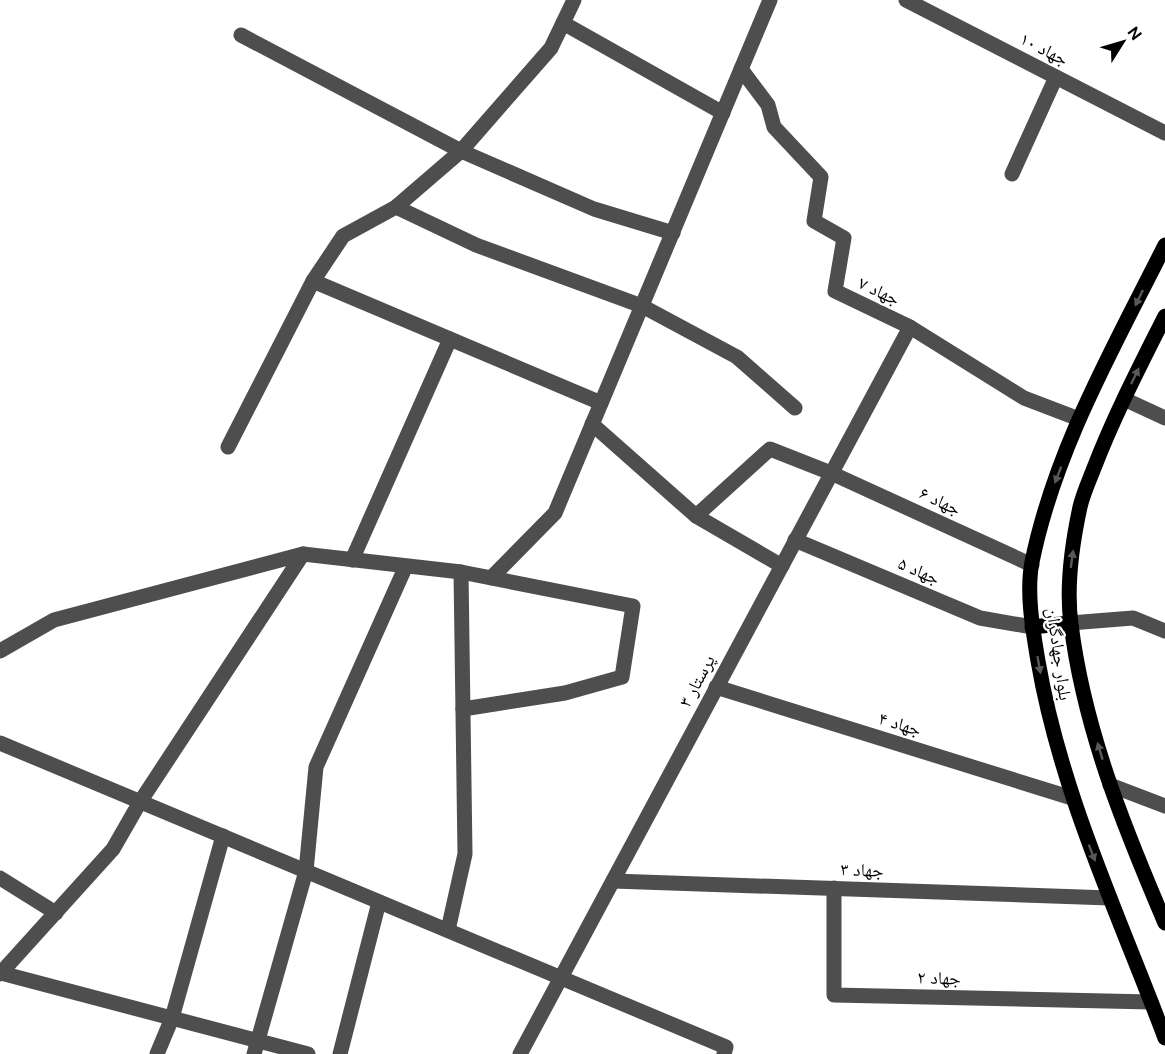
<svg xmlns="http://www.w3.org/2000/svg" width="1165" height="1054" viewBox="0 0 1165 1054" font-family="'DM Sans','Noto Naskh Arabic',sans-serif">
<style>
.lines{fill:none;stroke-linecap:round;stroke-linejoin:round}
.minor{stroke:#4e4e4e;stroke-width:15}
.major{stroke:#000;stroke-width:15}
.oneway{fill:#595959}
.labels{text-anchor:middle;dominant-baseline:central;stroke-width:4.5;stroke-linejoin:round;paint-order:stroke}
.street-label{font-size:18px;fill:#000;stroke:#fff}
</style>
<rect width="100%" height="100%" fill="#fff"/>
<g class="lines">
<!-- minor -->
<g class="minor">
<polyline points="906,0 1165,133"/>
<polyline points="563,23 723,113"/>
<polyline points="241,35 461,151 594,209 673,233"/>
<polyline points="741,69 768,105 774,127 821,177 814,221 844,238 835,291 910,327 1024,398 1079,419"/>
<polyline points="1012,174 1056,77"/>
<polyline points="396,207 476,245 642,306 737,357 795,408"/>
<polyline points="313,281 601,403"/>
<polyline points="1124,399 1165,418"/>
<polyline points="592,424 696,516 782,566"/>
<polyline points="228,447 313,281 343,236 396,207 461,151 551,48 574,0"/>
<polyline points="696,516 770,449 831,473 1032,565"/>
<polyline points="795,540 980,618 1032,627"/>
<polyline points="352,560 450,339"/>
<polyline points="491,578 555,513 770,0"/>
<polyline points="1070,623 1133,618 1165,631"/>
<polyline points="0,651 54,620 303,554 461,572 633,606 622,677 565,693 463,709"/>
<polyline points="716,687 1072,798"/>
<polyline points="0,743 726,1047 724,1054"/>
<polyline points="1110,785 1165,806"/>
<polyline points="0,878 56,913"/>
<polyline points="613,881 1110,898"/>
<polyline points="834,888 834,995 1151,1002"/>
<polyline points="448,930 465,854 461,572"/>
<polyline points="1,973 308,1054"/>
<polyline points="0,974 113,849 140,802 303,554"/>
<polyline points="157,1054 172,1018 223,836"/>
<polyline points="254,1054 306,871 316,767 405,568"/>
<polyline points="340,1054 379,902"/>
<polyline points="520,1054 910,327"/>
</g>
<!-- major -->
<g class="major">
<path d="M1165 245C1114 347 1055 449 1032 562 1026 593 1033 631 1038 661 1061 794 1118 913 1165 1038"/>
<path d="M1165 316C1140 366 1114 416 1094 468 1089 481 1083 494 1080 507 1072 544 1066 587 1071 624 1084 729 1124 827 1165 923"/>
<polyline points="1032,627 1070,623"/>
</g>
</g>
<!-- one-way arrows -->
<defs><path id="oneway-solid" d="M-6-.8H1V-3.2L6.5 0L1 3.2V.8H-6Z" transform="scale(1.5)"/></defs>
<g class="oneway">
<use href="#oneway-solid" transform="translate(1139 298) rotate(116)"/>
<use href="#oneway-solid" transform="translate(1135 376) rotate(-64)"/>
<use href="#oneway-solid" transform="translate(1058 475) rotate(111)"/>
<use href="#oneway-solid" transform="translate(1072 559) rotate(-82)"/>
<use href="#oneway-solid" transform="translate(1039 665) rotate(80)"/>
<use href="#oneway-solid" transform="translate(1100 751) rotate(-107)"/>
<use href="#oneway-solid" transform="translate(1092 853) rotate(69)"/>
</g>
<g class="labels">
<!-- street labels -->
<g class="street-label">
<text transform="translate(1044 49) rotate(27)">جهاد ۱۰</text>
<text transform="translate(879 291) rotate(25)">جهاد ۷</text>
<text transform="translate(940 501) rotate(25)">جهاد ۶</text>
<text transform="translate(919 571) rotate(23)">جهاد ۵</text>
<text transform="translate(1059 654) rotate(82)">بلوار جهادگران</text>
<text transform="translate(697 681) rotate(-62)">پرستار ۳</text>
<text transform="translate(900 724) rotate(17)">جهاد ۴</text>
<text transform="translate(862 870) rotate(2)">جهاد ۳</text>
<text transform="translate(939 978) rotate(1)">جهاد ۲</text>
</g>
</g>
<!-- north arrow -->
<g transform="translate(1123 42) rotate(53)" stroke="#ffffff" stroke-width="4.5" paint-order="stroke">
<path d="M0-4.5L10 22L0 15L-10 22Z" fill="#000000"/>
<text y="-9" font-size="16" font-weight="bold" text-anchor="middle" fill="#000000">N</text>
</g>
</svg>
